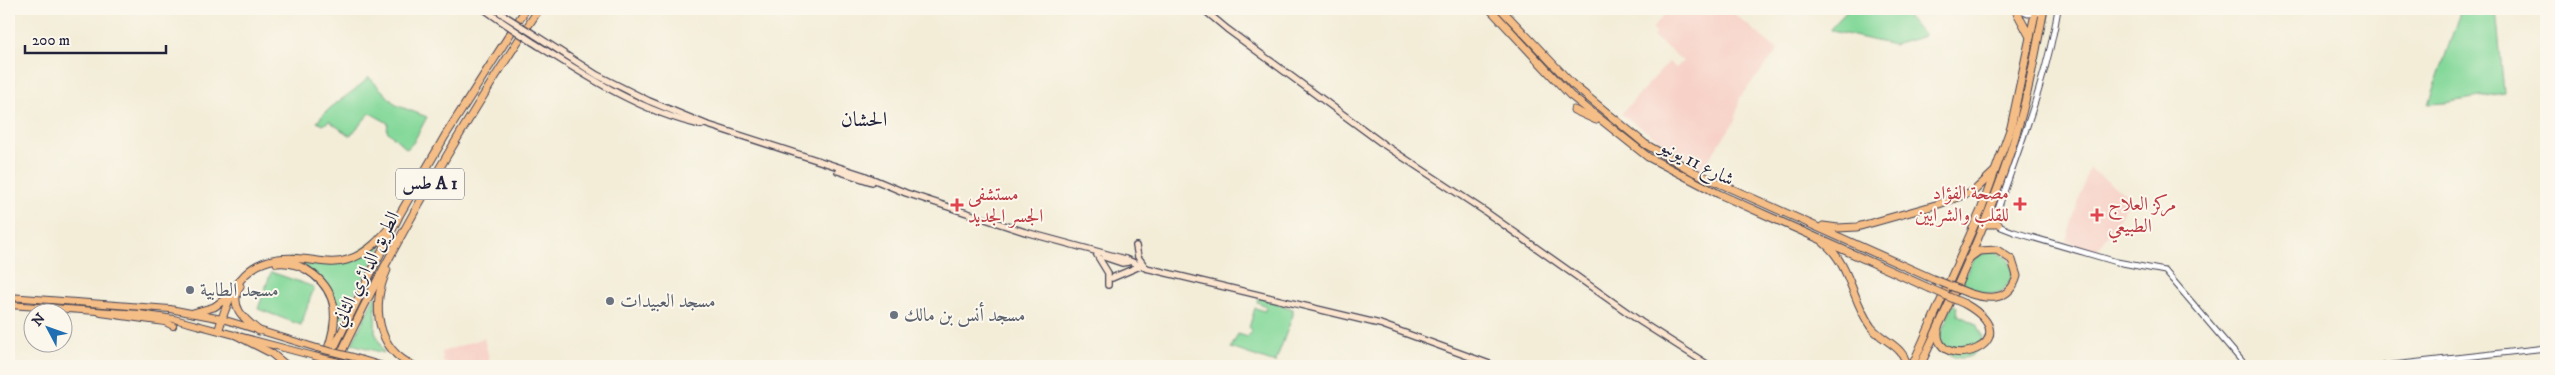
<svg xmlns="http://www.w3.org/2000/svg" width="2555" height="375" viewBox="0 0 2555 375" font-family="'IM FELL DW Pica',Amiri,serif">
<style>
.built{fill:#f7d1c7}
.green{fill:#84d89a;stroke:#537d6a}
.lines{fill:none;stroke-linecap:round;stroke-linejoin:round}
.tertiary-casing{stroke:#414053;stroke-width:7}
.secondary-casing{stroke:#414053;stroke-width:8}
.primary-casing{stroke:#414053;stroke-width:8}
.trunk-casing{stroke:#414053;stroke-width:9}
.tertiary{stroke:#fff;stroke-width:5}
.secondary{stroke:#fbe5cf;stroke-width:5.5}
.primary{stroke:#f6be87;stroke-width:6}
.trunk{stroke:#f6be87;stroke-width:7}
.secondary-bridge-casing{stroke:#414053;stroke-width:8;stroke-linecap:butt}
.primary-bridge-casing{stroke:#414053;stroke-width:8;stroke-linecap:butt}
.trunk-bridge-casing{stroke:#414053;stroke-width:9;stroke-linecap:butt}
.secondary-bridge{stroke:#fbe5cf;stroke-width:5.5}
.primary-bridge{stroke:#f6be87;stroke-width:6}
.trunk-bridge{stroke:#f6be87;stroke-width:7}
.health-dot{fill:#e0444e;stroke:#fbf7ec;stroke-width:2}
.worship-dot{fill:#6b7280;stroke:#fbf7ec;stroke-width:2}
.labels{text-anchor:middle;dominant-baseline:central;stroke-width:4;stroke-linejoin:round;paint-order:stroke}
.shield{fill:#fbf7ec;stroke:#636270;stroke-width:1}
.shield-label{font-size:18px;font-weight:bold;fill:#22223b}
.street-label{font-size:19px;fill:#22223b;stroke:#fbf7ec}
.health-label{font-size:19px;fill:#be3a42;stroke:#fbf7ec;text-anchor:start}
.worship-label{font-size:19px;fill:#5b616d;stroke:#fbf7ec;text-anchor:start}
.quarter-label{font-size:21px;fill:#22223b;stroke:#fbf7ec}
</style>
<rect width="100%" height="100%" fill="#fbf7ec"/>
<filter id="ink" filterUnits="userSpaceOnUse"><feTurbulence type="fractalNoise" baseFrequency=".02" numOctaves="2"/><feDisplacementMap in="SourceGraphic" scale="10" xChannelSelector="R" yChannelSelector="G"/><feConvolveMatrix kernelMatrix="1 2 1 2 8 2 1 2 1" color-interpolation-filters="sRGB"/></filter>
<filter id="wash" filterUnits="userSpaceOnUse"><feTurbulence type="fractalNoise" baseFrequency=".0096" numOctaves="4" result="noise"/><feDisplacementMap in="SourceGraphic" scale="20" xChannelSelector="R" yChannelSelector="G"/><feGaussianBlur stdDeviation="1.12" result="paint"/><feColorMatrix in="noise" values="0 0 0 0 0 0 0 0 0 0 0 0 0 0 0 0 0 1.4 0 .05"/><feComposite in="paint" operator="in"/></filter>
<g filter="url(#wash)">
<rect width="100%" height="100%" fill="#f3edd8"/>
<!-- built -->
<g class="built">
<polygon points="1669,9 1728,9 1778,50 1740,97 1735,121 1702,169 1621,114 1669,62 1676,68 1683,61 1653,36 1656,33 1652,29"/>
<polygon points="2089,168 2132,199 2096,252 2066,241"/>
<polygon points="484,338 491,366 455,366 443,362 442,352"/>
</g>
<!-- green -->
<g class="green">
<polygon points="1849,9 1901,9 1924,36 1894,45 1832,31 1831,28"/>
<polygon points="2461,9 2496,9 2504,93 2444,103 2429,104"/>
<path d="M369 77 396 105 427 117 413 143 407 149 387 131 388 123 370 113 350 136 329 121 323 125 317 122C331 103 353 94 369 77Z"/>
<polygon points="390,229 355,292 330,343 334,306 323,284 289,258 347,261"/>
<path d="M1995 251C2001 255 2008 257 2010 264 2016 277 2006 293 1992 294 1984 294 1971 287 1962 284 1970 264 1972 254 1995 251Z"/>
<polygon points="271,272 314,287 301,325 258,309"/>
<polygon points="376,293 375,332 384,353 352,344"/>
<polygon points="1258,297 1293,309 1293,315 1275,363 1231,348 1238,334 1248,337 1252,330 1249,328 1255,308 1265,311 1266,306 1257,302"/>
<path d="M1953 304 1957 307 1958 315 1976 324 1982 336C1981 358 1959 365 1943 350L1940 335Z"/>
</g>
</g>
<g filter="url(#ink)">
<g class="lines">
<!-- tertiary casing -->
<g class="tertiary-casing">
<g id="tertiary">
<polyline points="2016,9 2028,14 2038,13"/>
<path d="M2058 9C2047 79 2019 147 1996 215V221L2001 227 2014 232 2117 262 2165 271 2246 366"/>
<polyline points="2384,366 2546,348"/>
</g>
</g>
<!-- secondary casing -->
<g class="secondary-casing">
<g id="secondary">
<polyline points="484,9 501,21"/>
<polyline points="496,9 505,16"/>
<polyline points="1203,9 1227,29 1383,144 1483,210 1641,322 1710,366"/>
<polyline points="535,35 597,75 649,101 705,124 863,175 906,193 1025,232 1125,259 1146,268 1380,324 1495,366"/>
<path d="M531 41C583 74 640 112 701 125"/>
<polyline points="838,171 872,182"/>
<polyline points="1136,246 1138,257 1146,268"/>
<polyline points="1097,255 1108,273 1108,285"/>
<polyline points="1104,257 1122,263 1128,262"/>
<polyline points="1112,278 1140,266"/>
</g>
</g>
<!-- primary casing -->
<g class="primary-casing">
<g id="primary">
<polyline points="9,297 170,309 222,319 317,348"/>
<polyline points="9,305 140,314 174,319 314,356"/>
<polyline points="101,313 165,322 173,326"/>
<polyline points="353,357 383,366"/>
</g>
</g>
<!-- trunk casing -->
<g class="trunk-casing">
<g id="trunk">
<polyline points="1490,9 1570,95 1648,157 1719,194 1929,288"/>
<polyline points="1501,9 1572,84 1645,144 1694,172 1933,279"/>
<polyline points="2015,9 2030,37"/>
<polyline points="1574,110 1596,120"/>
<polyline points="1982,224 1998,224"/>
<polyline points="1823,226 1838,228 1857,227 1939,204 1974,191 1994,172"/>
<path d="M1824 243C1850 263 1852 301 1871 327 1882 341 1906 347 1906 366"/>
<path d="M1968 259 1979 251 1997 250 2012 260 2017 276C2010 301 1989 300 1968 293"/>
<path d="M277 263C303 260 330 282 334 308 336 324 332 339 326 354"/>
<path d="M387 270C371 305 376 349 414 366"/>
<path d="M240 286C228 306 244 319 259 331"/>
<polyline points="193,313 214,307 228,297"/>
<path d="M219 329C232 283 248 253 302 259 317 260 332 265 347 260 368 254 381 238 394 222"/>
<path d="M1938 331C1934 375 2035 344 1965 304"/>
<polyline points="236,335 271,353 287,366"/>
<polyline points="325,366 400,214 445,136 526,9"/>
<path d="M335 366C393 241 463 124 539 9"/>
<polyline points="1912,366 1981,210 2011,127 2036,9"/>
<path d="M1920 366C1956 289 1994 210 2018 127 2030 89 2036 48 2044 9"/>
</g>
</g>
<!-- tertiary -->
<use href="#tertiary" class="tertiary"/>
<!-- secondary -->
<use href="#secondary" class="secondary"/>
<!-- primary -->
<use href="#primary" class="primary"/>
<!-- trunk -->
<use href="#trunk" class="trunk"/>
<!-- secondary-bridge casing -->
<g class="secondary-bridge-casing">
<g id="secondary-bridge">
<polyline points="505,16 535,35"/>
<polyline points="501,21 531,41"/>
</g>
</g>
<!-- primary-bridge casing -->
<g class="primary-bridge-casing">
<g id="primary-bridge">
<polyline points="317,348 353,357"/>
<polyline points="314,356 351,365"/>
</g>
</g>
<!-- trunk-bridge casing -->
<g class="trunk-bridge-casing">
<g id="trunk-bridge">
<polyline points="1933,279 1968,293"/>
<polyline points="1929,288 1965,304"/>
</g>
</g>
<!-- secondary-bridge -->
<use href="#secondary-bridge" class="secondary-bridge"/>
<!-- primary-bridge -->
<use href="#primary-bridge" class="primary-bridge"/>
<!-- trunk-bridge -->
<use href="#trunk-bridge" class="trunk-bridge"/>
</g>
</g>
<!-- markers -->
<g class="health-dot">
<path d="M2017.5 196.5h5v5h5v5h-5v5h-5v-5h-5v-5h5z"/>
<path d="M954.5 197.5h5v5h5v5h-5v5h-5v-5h-5v-5h5z"/>
<path d="M2094.5 207.5h5v5h5v5h-5v5h-5v-5h-5v-5h5z"/>
</g>
<g class="worship-dot">
<circle cx="190" cy="290" r="5"/>
<circle cx="610" cy="301" r="5"/>
<circle cx="894" cy="315" r="5"/>
</g>
<g class="labels">
<!-- shield labels -->
<rect class="shield" x="396" y="168.5" width="68" height="31" rx="4"/>
<g class="shield-label">
<text x="430" y="184">طس A 1</text>
</g>
<!-- street labels -->
<g class="street-label">
<text transform="translate(1697 163) rotate(27)">شارع 11 يونيو</text>
<text transform="translate(366 269) rotate(-63)">الطريق الدائري الثاني</text>
</g>
<!-- health labels -->
<g class="health-label">
<text x="2009" y="193" text-anchor="end">مصحة الفؤاد<tspan x="2009" dy="22">للقلب والشرايين</tspan></text>
<text x="968" y="194">مستشفى<tspan x="968" dy="22">الجسر الجديد</tspan></text>
<text x="2108" y="204">مركز العلاج<tspan x="2108" dy="22">الطبيعي</tspan></text>
</g>
<!-- worship labels -->
<g class="worship-label">
<text x="200" y="290">مسجد الطابية</text>
<text x="620" y="301">مسجد العبيدات</text>
<text x="904" y="315">مسجد أنس بن مالك</text>
</g>
<!-- quarter labels -->
<g class="quarter-label">
<text x="864" y="120">الحشان</text>
</g>
</g>
<!-- margin -->
<rect width="2555" height="375" fill="none" stroke="#fbf7ec" stroke-width="30"/>
<!-- north arrow -->
<g transform="translate(48 328) rotate(311)"><circle r="24" fill="#fbf7ec" stroke="#a4a2a5"/>
<path d="M0-4L9 19L0 12L-9 19Z" fill="#1f6fb2"/>
<text y="-8" font-size="14" font-weight="bold" text-anchor="middle" fill="#22223b">N</text>
</g>
<!-- scale -->
<path d="M25 45v8h141v-8" fill="none" stroke="#22223b" stroke-width="2.5"/>
<text x="32" y="45" font-size="15" fill="#22223b" stroke="#fbf7ec" stroke-width="4" paint-order="stroke">200 m</text>
</svg>
